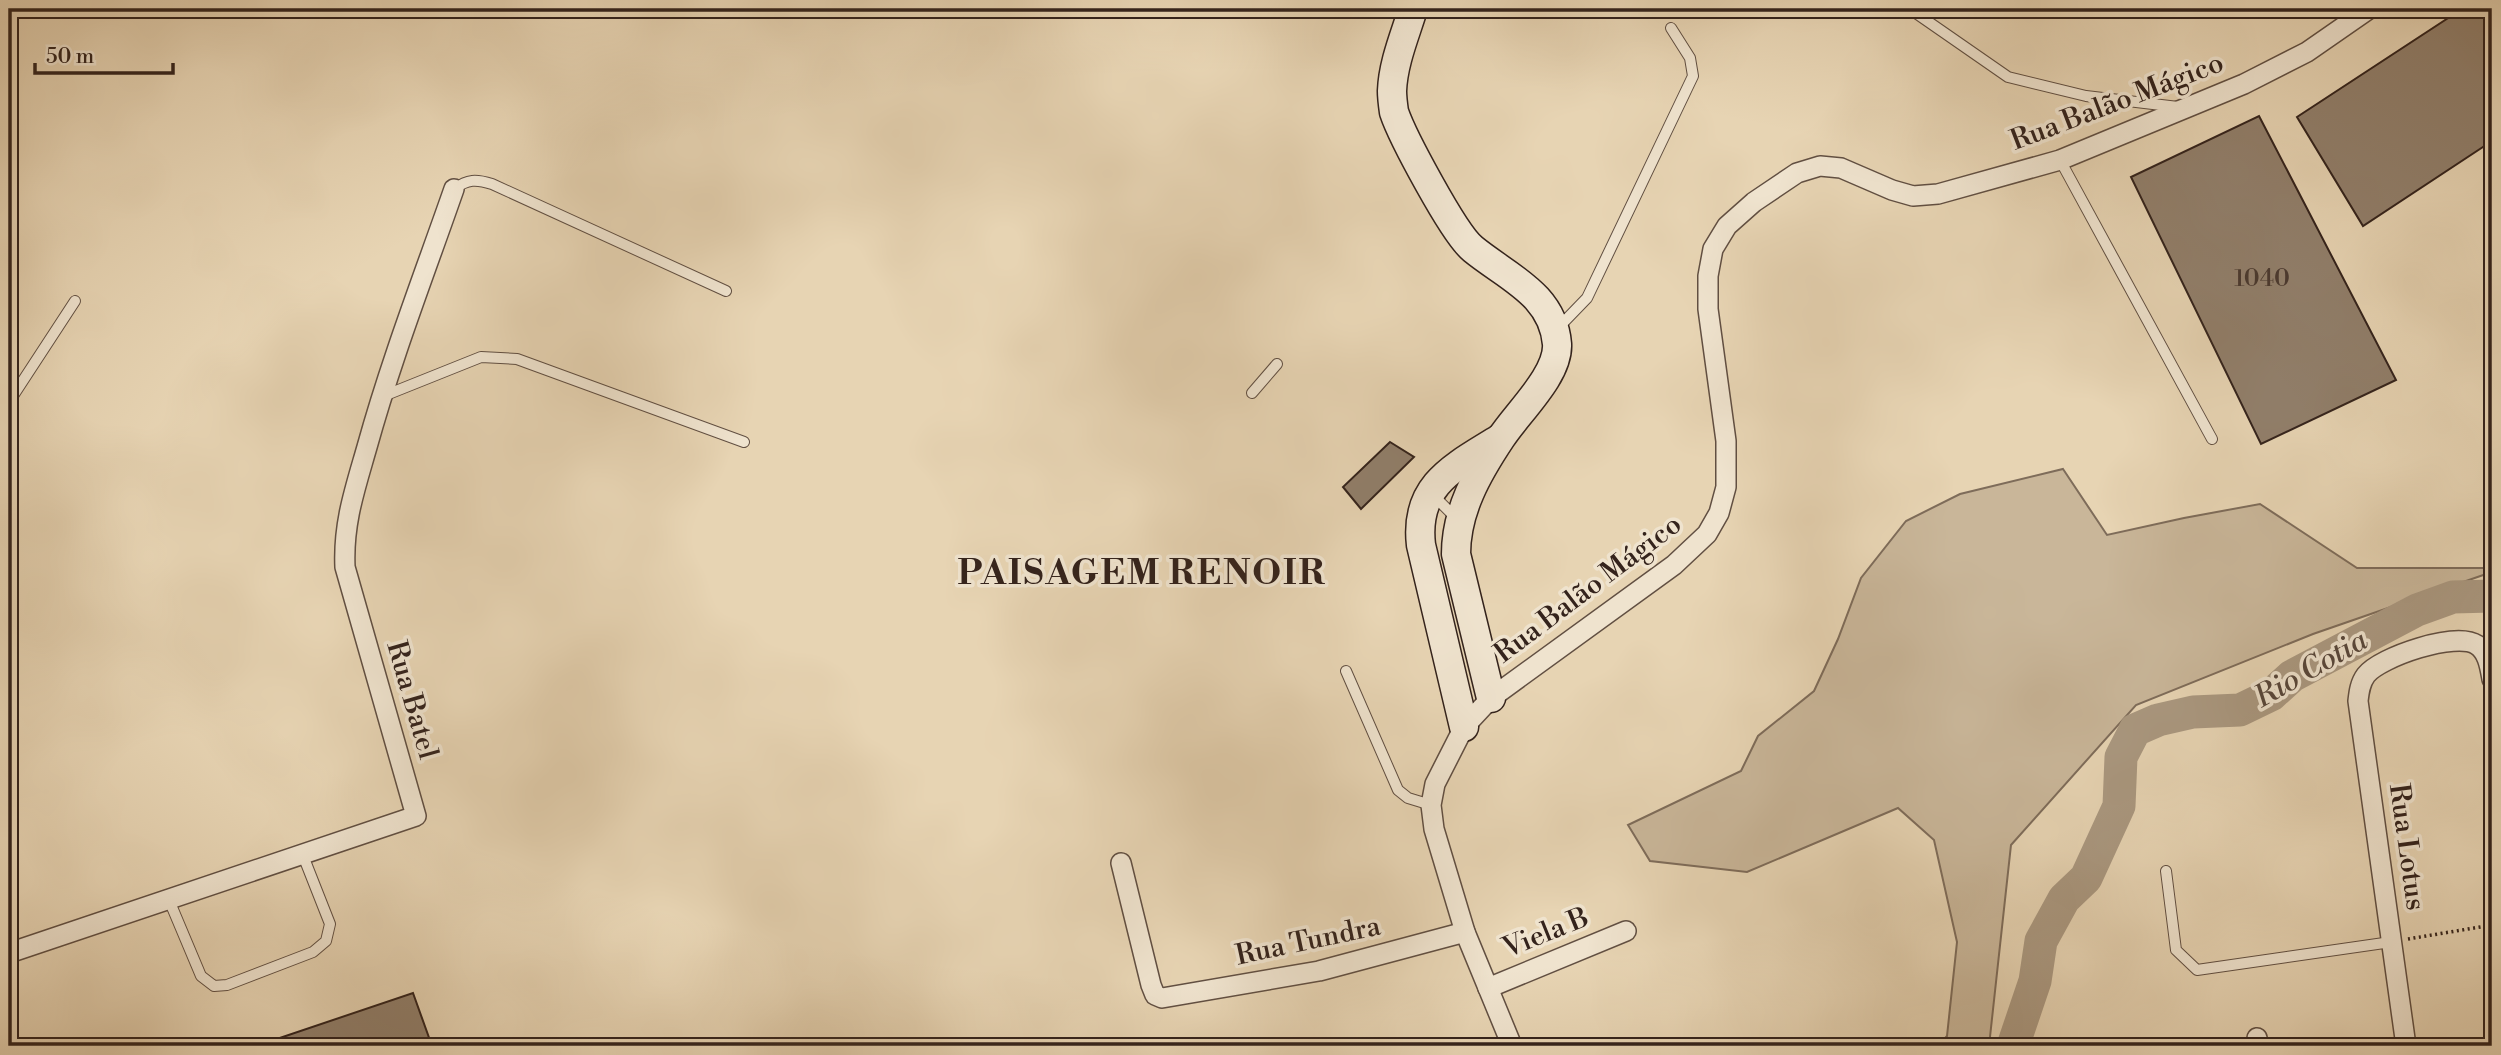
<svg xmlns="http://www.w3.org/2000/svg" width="2501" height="1055" viewBox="0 0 2501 1055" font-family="'Libre Bodoni',serif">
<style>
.green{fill:#c9b699;stroke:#7e6c5a;stroke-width:2}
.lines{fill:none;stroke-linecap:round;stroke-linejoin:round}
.river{stroke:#aa9880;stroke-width:33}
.building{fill:#917f6b;stroke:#34231c;stroke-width:2}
.lane-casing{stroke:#614f42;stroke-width:12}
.street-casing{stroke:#614f42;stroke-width:22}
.secondary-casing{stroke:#34231c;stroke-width:31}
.path{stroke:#34231c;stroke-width:3.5;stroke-dasharray:2 3.5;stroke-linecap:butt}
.lane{stroke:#efe3ce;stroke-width:10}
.street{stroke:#efe3ce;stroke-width:19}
.secondary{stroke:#efe3ce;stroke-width:28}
.labels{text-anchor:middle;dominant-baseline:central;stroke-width:7;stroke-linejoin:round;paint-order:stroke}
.number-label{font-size:24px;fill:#4b3a30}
.street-label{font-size:28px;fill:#34231c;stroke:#efe3ce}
.water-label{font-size:30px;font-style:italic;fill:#57463a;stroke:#efe3ce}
.district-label{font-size:35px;font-weight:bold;letter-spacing:2px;fill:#34231c;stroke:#efe3ce}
</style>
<rect width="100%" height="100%" fill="#e7d4b3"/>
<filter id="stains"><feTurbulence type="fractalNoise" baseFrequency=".00286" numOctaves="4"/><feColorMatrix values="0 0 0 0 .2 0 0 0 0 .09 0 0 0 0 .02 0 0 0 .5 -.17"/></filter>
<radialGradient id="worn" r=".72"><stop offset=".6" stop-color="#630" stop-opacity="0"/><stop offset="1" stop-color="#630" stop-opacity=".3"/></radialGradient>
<!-- green -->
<polygon class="green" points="2063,469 2107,535 2184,518 2260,504 2357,568 2492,568 2492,572 2313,634 2136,705 2011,845 1989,1046 1938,1046 1947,1036 1957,942 1934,840 1898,808 1747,872 1650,861 1628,825 1741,771 1758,736 1814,691 1838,639 1861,578 1906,521 1960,494"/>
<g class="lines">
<!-- river -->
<polyline class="river" points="2013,1046 2035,981 2041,941 2064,899 2086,878 2119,806 2121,757 2135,730 2158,720 2193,712 2240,710 2271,695 2292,676 2417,610 2453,597 2492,596"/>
</g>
<!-- building -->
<g class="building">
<polygon points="2462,9 2492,9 2492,141 2363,226 2297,117"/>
<polygon points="2259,116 2396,380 2261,444 2131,177"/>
<polygon points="1390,442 1414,457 1361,509 1343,487"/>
<polygon points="413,993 432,1046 256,1046"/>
</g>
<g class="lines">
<!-- lane casing -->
<g class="lane-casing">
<g id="lane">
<polyline points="1910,9 2008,77 2086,96 2178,107"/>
<polyline points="2060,160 2212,439"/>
<path d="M454 189C468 179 476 179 492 184L726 291"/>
<polyline points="1558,328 1587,298 1693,76 1690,58 1671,28"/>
<polyline points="1252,393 1277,364"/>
<polyline points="381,397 481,357 517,359 744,442"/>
<polyline points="9,402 75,301"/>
<polyline points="1434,496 1458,520"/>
<polyline points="1346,671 1398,790 1408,798 1431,805"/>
<polyline points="2166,871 2176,950 2197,970 2391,942"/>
<polyline points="169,900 201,976 214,986 227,985 313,952 326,941 330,924 302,853"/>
</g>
</g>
<!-- street casing -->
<g class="street-casing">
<g id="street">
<polyline points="1121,863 1151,985 1155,995 1162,998 1319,971 1465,932"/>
<path d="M9 953 416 816 345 567C343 523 355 489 367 447 391 360 424 275 454 189"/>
<polyline points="1488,988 1626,931"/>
<polyline points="2257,1038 2258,1046"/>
<polyline points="1512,1046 1465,932 1434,829 1431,805 1435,784 1464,727 1491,698 1674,565 1707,534 1719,513 1726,487 1726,441 1708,309 1708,276 1713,249 1727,226 1754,202 1797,173 1820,166 1841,168 1892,190 1913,196 1938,194 2060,160 2244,84 2307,52 2369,9"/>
<path d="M2406 1046 2358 701C2359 692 2360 683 2366 675 2380 657 2456 631 2477 645 2488 652 2490 668 2492 679"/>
</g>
</g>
<!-- secondary casing -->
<g class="secondary-casing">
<g id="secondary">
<path d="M1413 9C1405 35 1393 63 1392 91 1392 97 1393 105 1394 112 1402 136 1454 234 1473 249 1507 277 1553 294 1557 344 1559 375 1517 413 1501 438 1477 474 1456 511 1456 554L1491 698"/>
<path d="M1464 727 1421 545C1414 485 1454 467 1499 439"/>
</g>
</g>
<!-- path -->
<polyline class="path" points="2408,939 2492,925"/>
<!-- lane -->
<use href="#lane" class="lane"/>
<!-- street -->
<use href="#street" class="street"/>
<!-- secondary -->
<use href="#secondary" class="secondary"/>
</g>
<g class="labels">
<!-- number labels -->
<g class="number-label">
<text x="2262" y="279">1040</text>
</g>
<!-- street labels -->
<g class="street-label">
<text transform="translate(2117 102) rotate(-21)">Rua Balão Mágico</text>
<text transform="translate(1588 589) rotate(-37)">Rua Balão Mágico</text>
<text transform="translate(412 700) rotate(74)">Rua Batel</text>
<text transform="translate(2407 847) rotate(82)">Rua Lotus</text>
<text transform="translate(1546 933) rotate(-22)">Viela B</text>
<text transform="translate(1308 941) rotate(-12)">Rua Tundra</text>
</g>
<!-- water labels -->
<g class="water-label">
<text transform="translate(2311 669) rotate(-30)">Rio Cotia</text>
</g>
<!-- district labels -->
<g class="district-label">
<text x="1142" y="573">PAISAGEM RENOIR</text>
</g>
</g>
<!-- margin -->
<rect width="2501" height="1055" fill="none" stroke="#e7d4b3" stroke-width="35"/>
<rect x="10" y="10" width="2480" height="1034" fill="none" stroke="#34231c" stroke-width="3.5"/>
<rect x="18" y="18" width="2466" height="1020" fill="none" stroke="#34231c" stroke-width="2"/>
<!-- scale -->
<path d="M35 63v10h138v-10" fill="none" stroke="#34231c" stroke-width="3.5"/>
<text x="46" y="63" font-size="21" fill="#34231c" stroke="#efe3ce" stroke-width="5" paint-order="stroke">50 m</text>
<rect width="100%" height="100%" filter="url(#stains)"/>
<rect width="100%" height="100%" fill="url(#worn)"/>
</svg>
